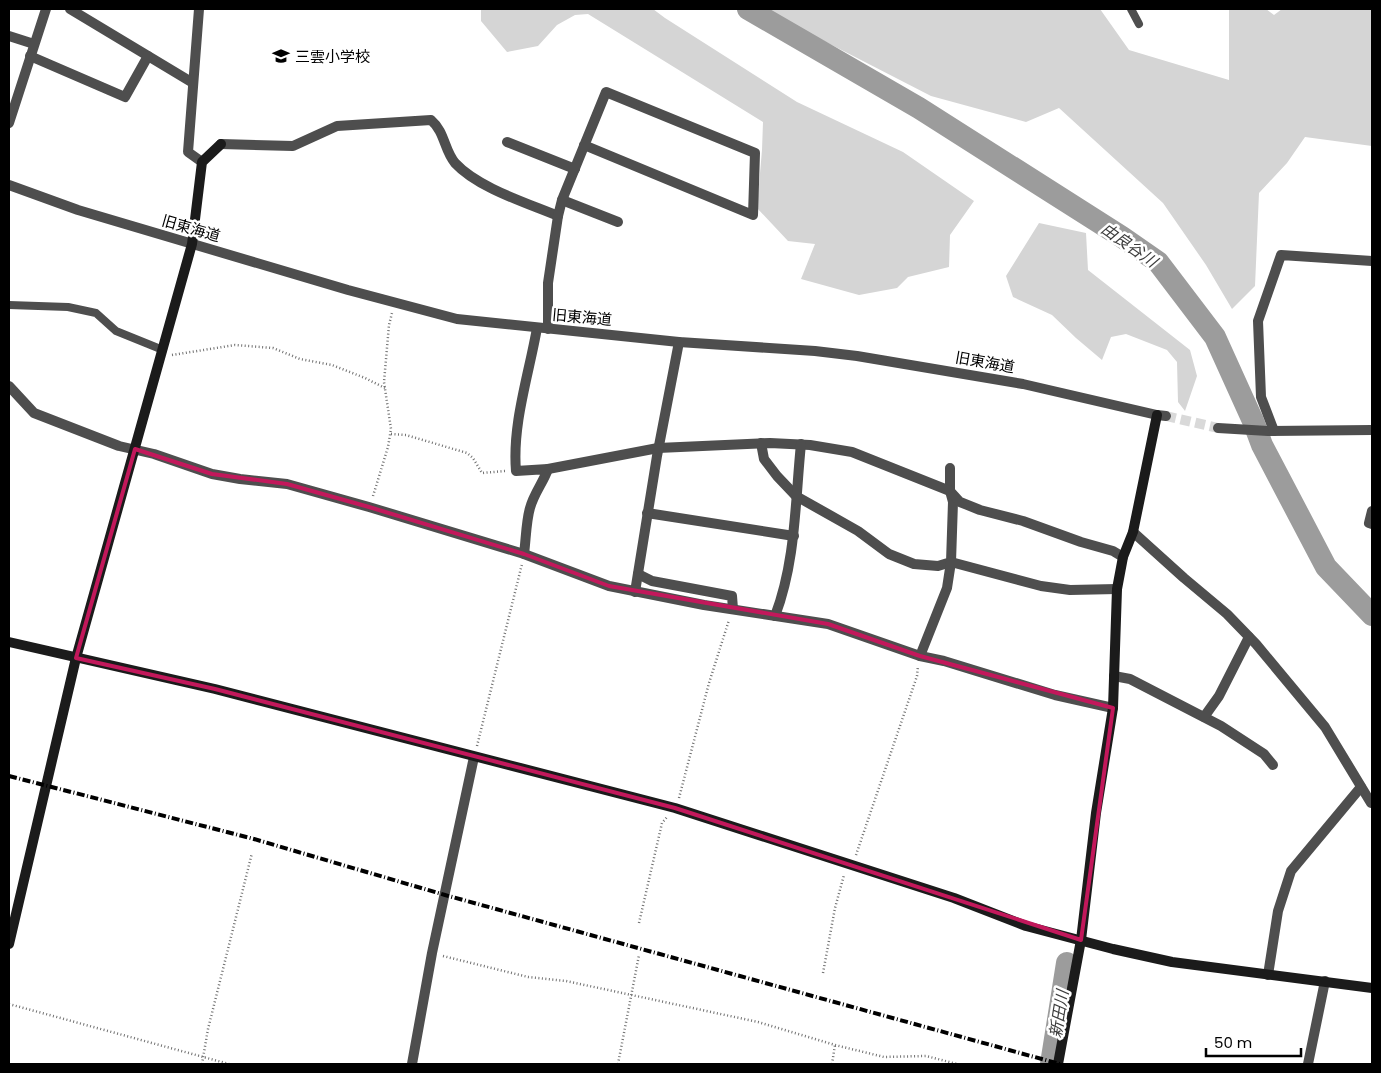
<svg xmlns="http://www.w3.org/2000/svg" width="1381" height="1073" viewBox="0 0 1381 1073" font-family="Poppins,'Noto Sans JP',sans-serif">
<style>
.green{fill:#d5d5d5}
.lines{fill:none;stroke-linecap:round;stroke-linejoin:round}
.river{stroke:#9c9c9c;stroke-width:22}
.street-tunnel{stroke:#d9d9d9;stroke-width:10;stroke-dasharray:10 5;stroke-linecap:butt}
.path{stroke:#707070;stroke-width:2.5;stroke-dasharray:1 2.5;stroke-linecap:butt}
.lane{stroke:#4e4e4e;stroke-width:8}
.street{stroke:#4e4e4e;stroke-width:10}
.secondary{stroke:#1b1b1b;stroke-width:10}
.rail{stroke:#000;stroke-width:4;stroke-dasharray:8 2.5 1 2.5;stroke-linecap:butt}
.marked{fill:none;stroke:#c2185b;stroke-width:4;stroke-linejoin:round}
.labels{text-anchor:middle;dominant-baseline:central;stroke-width:5;stroke-linejoin:round;paint-order:stroke}
.poi-label{font-size:15px;fill:#000;stroke:#fff;text-anchor:start}
.street-label{font-size:15px;fill:#000;stroke:#fff}
.water-label{font-size:16px;font-style:italic;fill:#3d3d3d;stroke:#fff}
</style>
<rect width="100%" height="100%" fill="#fff"/>
<!-- green -->
<g class="green">
<polygon points="481,9 653,9 665,18 797,102 903,152 974,201 950,235 949,267 908,277 897,288 859,295 801,279 815,244 788,241 757,208 762,150 763,122 588,14 575,15 557,25 538,46 507,52 481,21"/>
<polygon points="767,9 1100,9 1129,50 1229,80 1229,9 1266,9 1274,15 1282,9 1372,9 1372,146 1305,137 1287,163 1259,193 1255,286 1232,309 1206,265 1163,203 1059,108 1026,122 931,96 791,24"/>
<polygon points="1039,223 1086,233 1088,270 1190,350 1197,376 1185,411 1178,402 1177,362 1167,350 1126,334 1111,337 1102,360 1076,338 1052,315 1013,297 1006,276"/>
</g>
<g class="lines">
<!-- river -->
<g class="river">
<polyline points="748,9 919,108 1122,237 1158,262 1215,337 1253,421 1262,445 1326,567 1372,615"/>
<polyline points="1051,1064 1067,963"/>
</g>
<!-- street-tunnel -->
<polyline class="street-tunnel" points="1166,416 1218,428"/>
<!-- path -->
<g class="path">
<polyline points="172,355 235,345 273,348 300,359 332,365 365,378 385,388"/>
<polyline points="391,434 406,435 467,453 473,458 482,473 505,471"/>
<polyline points="373,496 388,447 391,429 384,382 389,325 392,313"/>
<polyline points="477,746 522,564"/>
<polyline points="679,798 709,683 729,620"/>
<polyline points="856,855 917,676 918,666"/>
<polyline points="639,923 662,823 667,817"/>
<polyline points="443,956 528,977 566,981 758,1022 835,1045 884,1057 926,1056 957,1064"/>
<polyline points="823,973 835,908 844,875"/>
<polyline points="9,1004 229,1064"/>
<polyline points="202,1064 208,1029 252,853"/>
<polyline points="618,1064 639,955"/>
<polyline points="832,1064 835,1045"/>
</g>
<!-- lane -->
<g class="lane">
<polyline points="1131,9 1139,24"/>
<polyline points="9,305 68,307 96,313 116,331 163,350"/>
</g>
<!-- street -->
<g class="street">
<polyline points="70,9 193,83"/>
<polyline points="199,9 188,152 202,162"/>
<polyline points="9,36 34,44"/>
<polyline points="30,56 125,97 148,56"/>
<polyline points="9,123 46,9"/>
<polyline points="507,142 575,169"/>
<path d="M221 144 293 146 337 126 431 120C445 132 444 150 455 163 478 188 527 203 558 216"/>
<polyline points="9,185 78,210 348,290 457,319 679,342 815,351 857,356 1023,384 1157,415 1166,416"/>
<polyline points="562,200 618,222"/>
<polyline points="548,329 548,283 558,216 562,200 606,92 755,153 753,215 584,145"/>
<polyline points="9,386 34,413 119,446 154,454 212,474 240,479 287,484 369,507 524,554 609,586 704,605 828,624 920,656 944,661 1055,695 1113,708"/>
<polyline points="1218,428 1268,431 1372,430"/>
<polyline points="1274,431 1261,397 1258,321 1281,255 1372,261"/>
<polyline points="761,443 764,459 777,476 796,496 858,531 889,554 914,564 938,566 951,562 953,502 950,491 950,468"/>
<polyline points="548,469 658,448 770,443 810,445 852,452 950,491 960,502 980,510 1023,521 1081,542 1113,551 1123,557"/>
<polyline points="1372,511 1369,523 1372,524"/>
<polyline points="647,513 794,536"/>
<polyline points="1133,532 1184,578 1227,614 1256,644 1325,727 1371,803"/>
<path d="M524 554C526 539 526 522 530 508 534 493 543 483 548 469L516 471C512 424 529 374 537 328"/>
<polyline points="638,574 652,581 732,596 733,609"/>
<polyline points="635,592 657,456 679,342"/>
<path d="M775 616C796 561 795 502 801 444"/>
<polyline points="920,656 947,588 951,562 1041,586 1070,590 1117,589"/>
<polyline points="1114,676 1130,679 1221,726 1264,754 1273,765"/>
<polyline points="1204,717 1219,696 1249,637"/>
<polyline points="1268,975 1278,911 1291,871 1361,787"/>
<polyline points="412,1064 432,953 474,757"/>
<polyline points="1308,1064 1325,981"/>
</g>
<!-- secondary -->
<g class="secondary">
<polyline points="9,642 215,689 675,808 954,898 1026,926 1113,949 1172,962 1372,988"/>
<polyline points="9,944 76,658 192,244 202,162 221,144"/>
<polyline points="1058,1064 1081,940 1096,813 1113,708 1117,589 1123,557 1133,532 1157,415"/>
</g>
<!-- rail -->
<polyline class="rail" points="9,776 254,839 445,895 1060,1064"/>
</g>
<!-- marked area -->
<path class="marked" d="M135 449 212 474 287 484 369 507 524 554 609 586 828 624 920 656 1113 708 1081 940 675 808 215 689 76 658Z"/>
<!-- icons -->
<defs>
<g id="school-bare" transform="scale(1.35)"><path d="M0-5L7-2L0 1L-7-2ZM-4 1L0 2.5L4 1V4Q0 6-4 4Z" fill="#000" stroke="#fff" stroke-width="2.5" paint-order="stroke"/></g>
</defs>
<g fill-rule="evenodd">
<use href="#school-bare" x="281" y="56"/>
</g>
<g class="labels">
<!-- poi labels -->
<g class="poi-label">
<text x="295" y="56">三雲小学校</text>
</g>
<!-- street labels -->
<g class="street-label">
<text transform="translate(191 228) rotate(16)">旧東海道</text>
<text transform="translate(582 317) rotate(5)">旧東海道</text>
<text transform="translate(985 362) rotate(10)">旧東海道</text>
</g>
<!-- water labels -->
<g class="water-label">
<text transform="translate(1129 245) rotate(35)">由良谷川</text>
<text transform="translate(1059 1014) rotate(-81)">新田川</text>
</g>
</g>
<!-- border -->
<rect width="1381" height="1073" fill="none" stroke="#000000" stroke-width="20"/>
<!-- scale -->
<path d="M1206 1048v8h95v-8" fill="none" stroke="#000000" stroke-width="2.5"/>
<text x="1214" y="1048" font-size="15" fill="#000000" stroke="#ffffff" stroke-width="4" paint-order="stroke">50 m</text>
</svg>
